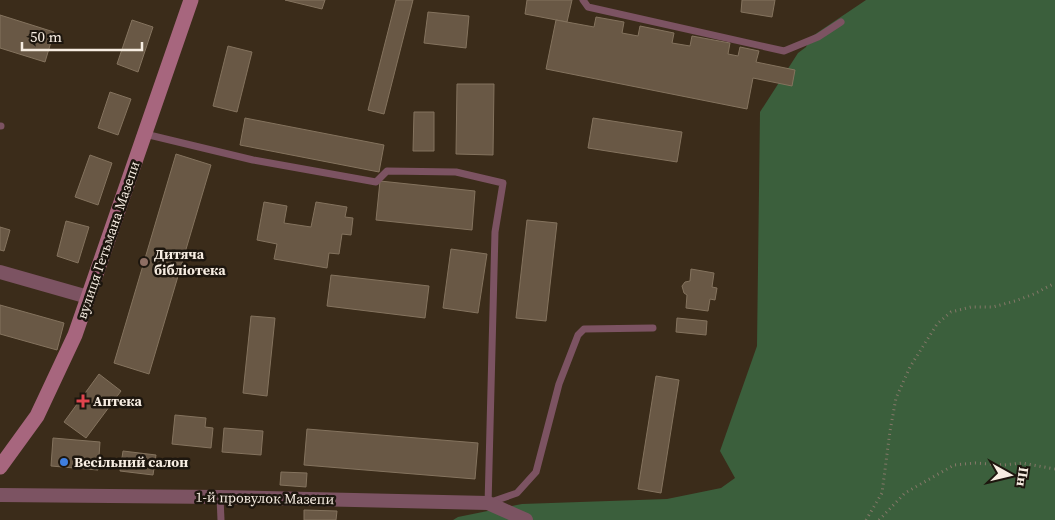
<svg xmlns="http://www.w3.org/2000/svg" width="1055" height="520" viewBox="0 0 1055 520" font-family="'Source Serif 4',serif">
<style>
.green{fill:#3b5f3c}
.building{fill:#695845;stroke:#84735e}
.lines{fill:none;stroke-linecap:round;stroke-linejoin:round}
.path{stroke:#857869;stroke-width:3;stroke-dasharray:1 4;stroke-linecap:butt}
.service{stroke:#7c5362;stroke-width:7}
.minor{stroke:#7c5362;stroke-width:14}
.secondary{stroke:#a7667e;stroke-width:15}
.education-dot{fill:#8d6e63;stroke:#1d160e;stroke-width:2}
.health-dot{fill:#e0444e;stroke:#1d160e;stroke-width:2}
.shop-dot{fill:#3f7fe0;stroke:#1d160e;stroke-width:2}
.labels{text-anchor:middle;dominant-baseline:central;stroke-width:5;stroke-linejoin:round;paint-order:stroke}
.street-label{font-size:14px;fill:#f7ede2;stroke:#1d160e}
.poi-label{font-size:14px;font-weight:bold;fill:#f7ede2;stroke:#1d160e;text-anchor:start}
</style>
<rect width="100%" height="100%" fill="#3b2c1a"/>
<!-- green -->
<polygon class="green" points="866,0 1055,0 1055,520 453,520 458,517 522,504 667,499 721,488 735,478 720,451 757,346 760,112 798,53 806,47 811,37"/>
<!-- building -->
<g class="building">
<polygon points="285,0 325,0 322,9"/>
<polygon points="396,0 413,0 384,114 368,110"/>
<polygon points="527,0 572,0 567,22 525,14"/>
<polygon points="742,0 775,0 772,17 741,12"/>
<polygon points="428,12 469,16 466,48 424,43"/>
<polygon points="0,15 54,32 45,62 0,48"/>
<polygon points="596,17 624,22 622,33 638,36 640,26 674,33 672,43 690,46 692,36 730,43 728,54 738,56 740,47 759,51 756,62 795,70 792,86 753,78 747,109 546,69 556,20 594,27"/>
<polygon points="132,20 153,27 138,72 117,64"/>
<polygon points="228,46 252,52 237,112 213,106"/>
<polygon points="457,84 494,84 493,155 456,154"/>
<polygon points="110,92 131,99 118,135 98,128"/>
<polygon points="414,112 434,112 434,151 413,151"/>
<polygon points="245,118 384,145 379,172 240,145"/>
<polygon points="593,118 682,132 677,162 588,148"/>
<polygon points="176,154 211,165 149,374 114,363"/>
<polygon points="90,155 112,163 98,205 75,197"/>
<polygon points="380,181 475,191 472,230 376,220"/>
<polygon points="264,202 287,206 284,223 311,227 316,202 347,207 345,217 353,218 351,235 342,234 339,254 329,253 327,268 274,259 277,244 257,240"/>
<polygon points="527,220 557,223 546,321 516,318"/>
<polygon points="66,221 89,227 78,263 57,256"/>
<polygon points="0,227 10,230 4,251 0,250"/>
<polygon points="451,249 487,254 478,313 443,308"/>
<polygon points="691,269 714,273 712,287 717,288 715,300 710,299 708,311 686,308 687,295 684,293 682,286 685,282 690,281"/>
<polygon points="331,275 429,286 425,318 327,306"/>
<polygon points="0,305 64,323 57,350 0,334"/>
<polygon points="251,316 275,318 267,396 243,393"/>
<polygon points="677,318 707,321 706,335 676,332"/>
<polygon points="99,374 121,391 86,438 64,422"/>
<polygon points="656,376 679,380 661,493 638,489"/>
<polygon points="175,415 206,418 205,427 213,428 211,448 172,444"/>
<polygon points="224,428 263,431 261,455 222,452"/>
<polygon points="307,429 478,443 475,479 304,465"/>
<polygon points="53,438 100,442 98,470 51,466"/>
<polygon points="123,451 156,455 153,475 120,471"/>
<polygon points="281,472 307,473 306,487 280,485"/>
<polygon points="304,510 337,511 336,520 304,520"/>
</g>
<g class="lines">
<!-- path -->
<g class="path">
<polyline points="866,520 882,493 890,431 896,398 910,367 937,324 951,312 971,307 993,307 1015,301 1034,294 1055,283"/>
<polyline points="879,520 905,493 954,465 975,463 1004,465 1022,463 1055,469"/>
</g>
<!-- service -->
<g class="service">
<polyline points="583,0 588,7 784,51 818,37 841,22"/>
<polyline points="0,126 1,126"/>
<polyline points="145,134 253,160 376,182 387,171 456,172 503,183 495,232 488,505"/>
<polyline points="220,497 221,520"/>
<polyline points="491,502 517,493 536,472 559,384 578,335 584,329 653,328"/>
</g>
<!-- minor -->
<g class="minor">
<polyline points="0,272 88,297"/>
<polyline points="0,495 220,497 488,503 526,520"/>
</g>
<!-- secondary -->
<polyline class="secondary" points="0,467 37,416 75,335 191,0"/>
</g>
<!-- markers -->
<circle class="education-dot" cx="144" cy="262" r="5"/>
<path class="health-dot" d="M80.5 393.5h5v5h5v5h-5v5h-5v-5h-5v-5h5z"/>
<circle class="shop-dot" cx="64" cy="462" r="5"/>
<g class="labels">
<!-- street labels -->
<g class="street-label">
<text transform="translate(108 240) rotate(-71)">вулиця Гетьмана Мазепи</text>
<text transform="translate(265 498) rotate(1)">1-й провулок Мазепи</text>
</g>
<!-- poi labels -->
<g class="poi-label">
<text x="154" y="254">Дитяча<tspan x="154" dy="16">бібліотека</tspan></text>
<text x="93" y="401">Аптека</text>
<text x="74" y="462">Весільний салон</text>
</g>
</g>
<!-- north arrow -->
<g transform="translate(1010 475) rotate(98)" stroke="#1d160e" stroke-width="4" paint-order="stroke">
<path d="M0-4L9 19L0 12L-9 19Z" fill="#f7ede2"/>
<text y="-8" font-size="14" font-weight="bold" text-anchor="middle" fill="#f7ede2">Пн</text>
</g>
<!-- scale -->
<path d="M22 42v8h120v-8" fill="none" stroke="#f7ede2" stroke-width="2.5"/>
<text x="30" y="42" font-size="15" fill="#f7ede2" stroke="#1d160e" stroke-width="4" paint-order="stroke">50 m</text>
</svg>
